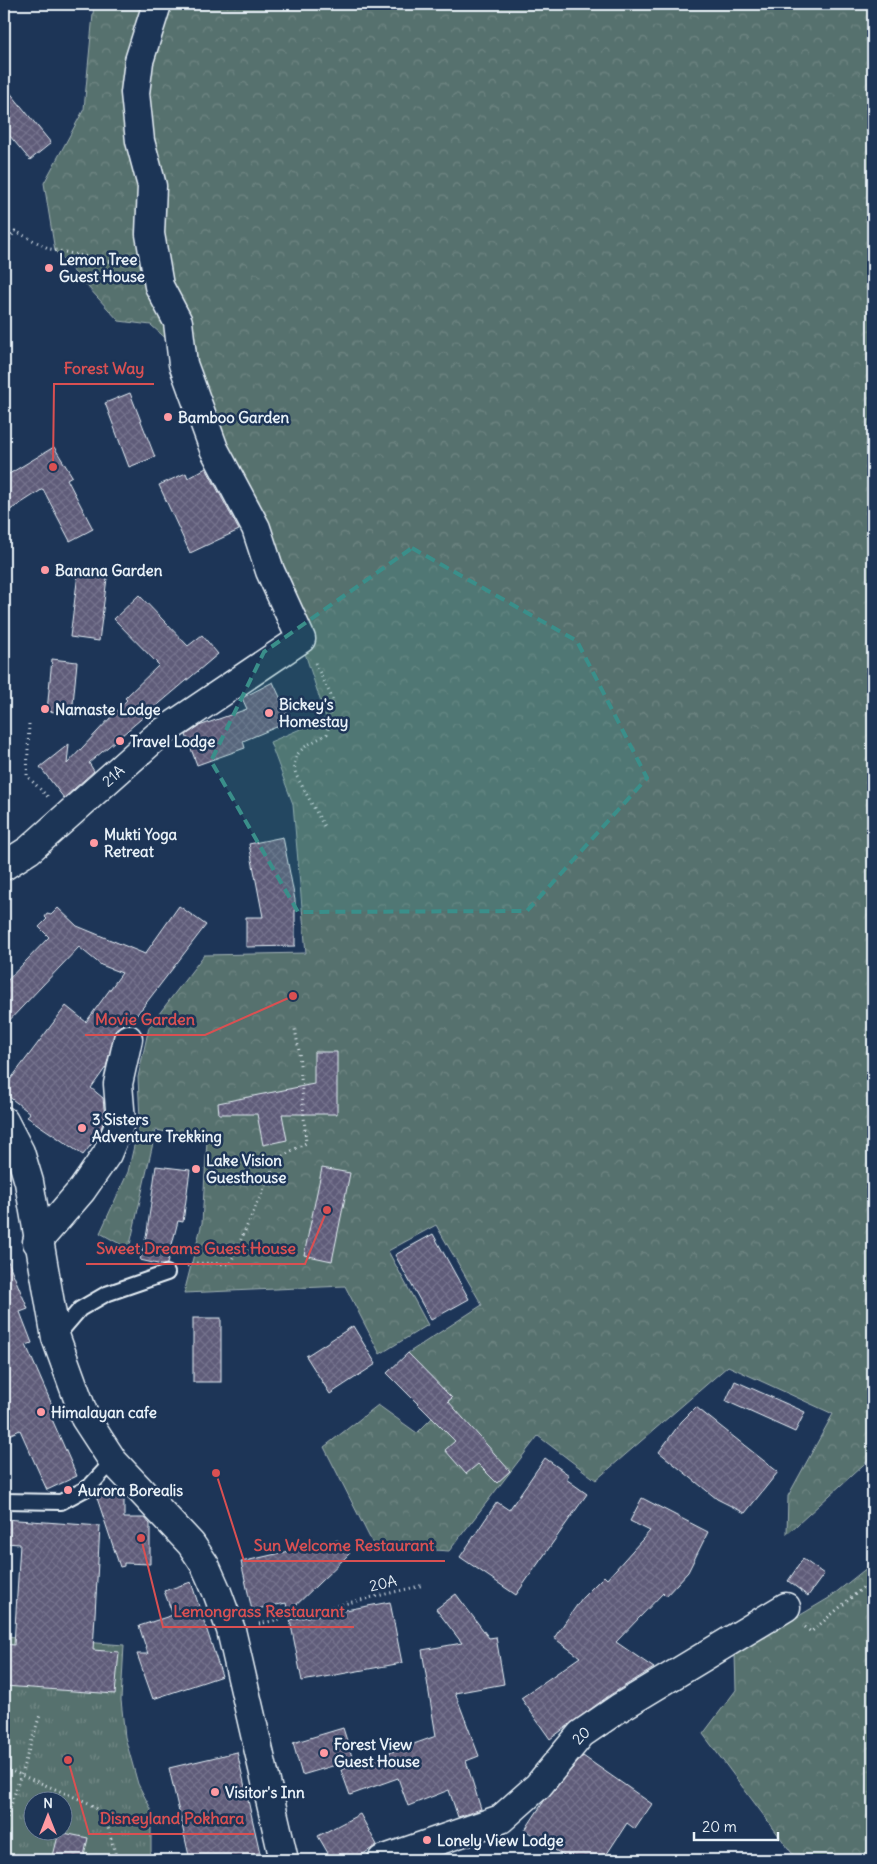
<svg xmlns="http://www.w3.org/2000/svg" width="877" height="1864" viewBox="0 0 877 1864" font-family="Delius,sans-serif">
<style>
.grass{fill:url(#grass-tufts);stroke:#a0b1b3;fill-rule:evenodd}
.forest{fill:url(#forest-crowns);stroke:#a0b1b3}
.building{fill:url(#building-cross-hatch);stroke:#e8f1f8}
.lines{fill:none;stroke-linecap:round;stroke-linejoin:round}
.service-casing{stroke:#e8f1f8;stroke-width:18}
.minor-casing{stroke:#e8f1f8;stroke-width:31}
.secondary-casing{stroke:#e8f1f8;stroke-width:31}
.path{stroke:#e8f1f8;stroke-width:3;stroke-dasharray:1 4;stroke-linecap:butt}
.service{stroke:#1d3557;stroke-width:14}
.minor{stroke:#1d3557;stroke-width:28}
.secondary{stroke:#1d3557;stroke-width:28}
.marked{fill:#3a8f8a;fill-opacity:0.2;stroke:#3a8f8a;stroke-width:4;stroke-dasharray:10 6;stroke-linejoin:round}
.poi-dot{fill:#ff9aa2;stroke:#1d3557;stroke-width:2}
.labels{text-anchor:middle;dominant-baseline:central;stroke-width:5;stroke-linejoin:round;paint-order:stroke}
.poi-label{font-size:15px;font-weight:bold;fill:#e8f1f8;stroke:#1d3557;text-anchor:start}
.street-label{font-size:15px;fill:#e8f1f8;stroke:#1d3557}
.leader{fill:none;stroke:#da5052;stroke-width:2}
.callout-dot{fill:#da5052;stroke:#1d3557;stroke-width:2}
.callout-label{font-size:16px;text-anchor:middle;font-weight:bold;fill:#da5052;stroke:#1d3557;stroke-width:5;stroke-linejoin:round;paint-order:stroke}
</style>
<defs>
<pattern id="grass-tufts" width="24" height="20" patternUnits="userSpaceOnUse" patternTransform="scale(1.25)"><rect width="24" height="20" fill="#57716e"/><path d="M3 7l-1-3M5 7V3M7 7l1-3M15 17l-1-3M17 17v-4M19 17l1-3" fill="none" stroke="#6f8683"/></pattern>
<pattern id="forest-crowns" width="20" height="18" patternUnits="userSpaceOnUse" patternTransform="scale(1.25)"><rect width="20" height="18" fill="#57716e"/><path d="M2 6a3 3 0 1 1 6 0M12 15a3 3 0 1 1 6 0" fill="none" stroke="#6f8683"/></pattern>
<pattern id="building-cross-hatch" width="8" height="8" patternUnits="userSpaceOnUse" patternTransform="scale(1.25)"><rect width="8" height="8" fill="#5e5b79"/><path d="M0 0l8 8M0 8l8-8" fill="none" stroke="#75738d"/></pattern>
</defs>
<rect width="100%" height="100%" fill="#1d3557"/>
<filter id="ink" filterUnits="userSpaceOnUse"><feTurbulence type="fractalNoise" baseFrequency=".02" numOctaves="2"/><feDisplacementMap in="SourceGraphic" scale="10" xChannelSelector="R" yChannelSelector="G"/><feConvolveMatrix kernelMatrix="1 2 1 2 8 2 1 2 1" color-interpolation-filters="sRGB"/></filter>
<g filter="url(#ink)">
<!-- grass -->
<path class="grass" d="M4 1636 124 1645 121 1700 125 1737 138 1784 151 1809V1852L144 1860H4ZM32 1802H62V1832H32Z"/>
<!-- forest -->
<g class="forest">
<polygon points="94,4 873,4 873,1456 787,1534 788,1496 833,1414 728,1366 596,1480 538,1436 449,1551 374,1546 324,1447 378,1405 417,1433 452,1398 408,1353 482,1305 436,1225 388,1251 428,1325 380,1354 345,1286 184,1293 202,1223 207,1140 156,1130 129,1249 100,1233 128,1172 140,1120 138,1077 149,1027 204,955 306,953 293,804 270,742 326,718 261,517 205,438 192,362 151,325 119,321 55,251 44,183 84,109"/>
<polygon points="873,1563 873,1860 797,1860 703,1734 736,1690 735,1654 829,1598"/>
</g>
<!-- building -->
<g class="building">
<polygon points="4,85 51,143 30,160 4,129"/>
<polygon points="130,393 155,457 129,467 105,403"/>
<polygon points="54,447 72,476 67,479 93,529 70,541 43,489 4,514 4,477"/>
<polygon points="206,468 239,530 190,553 159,485 186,473 188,478"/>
<polygon points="78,574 107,578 99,641 70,637"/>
<polygon points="139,595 188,646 202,635 218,654 89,763 94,771 64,798 40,767 69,744 67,764 127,700 125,698 159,665 114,619"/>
<polygon points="52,659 77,662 72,714 47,711"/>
<polygon points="273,682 291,721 243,741 245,748 197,765 186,735 199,726 247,709 242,698"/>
<polygon points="283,837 295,900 295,946 246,947 246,917 263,917 249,844"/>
<polygon points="179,906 206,925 130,1024 123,1024 116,1029 106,1067 91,1088 103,1098 105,1118 98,1136 83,1155 27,1117 30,1113 4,1093 4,1088 66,1006 86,1022 122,973 101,965 79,947 4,1026 4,984 49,937 39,927 47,919 45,917 47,914 51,915 58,908 77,926 145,954"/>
<polygon points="314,1052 337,1052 337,1114 282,1114 287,1140 263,1145 257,1114 219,1114 218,1103 314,1084"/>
<polygon points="156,1166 190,1170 183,1222 178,1221 167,1264 162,1265 140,1260 147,1232"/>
<polygon points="322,1168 350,1173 332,1261 304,1255"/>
<polygon points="433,1234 469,1299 431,1320 395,1255"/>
<polygon points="4,1252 28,1309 20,1312 32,1343 26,1345 56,1414 51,1417 77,1476 47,1490 20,1430 4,1437"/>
<rect x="193" y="1318" width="28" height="64"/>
<polygon points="353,1326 376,1364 330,1394 306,1356"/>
<polygon points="408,1353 452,1398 448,1401 510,1471 497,1483 478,1464 466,1474 445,1450 455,1441 387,1373"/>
<polygon points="735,1381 805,1412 795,1432 726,1401"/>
<polygon points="696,1407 778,1472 745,1513 717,1499 659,1452 681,1422"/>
<polygon points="545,1458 569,1475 566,1479 587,1494 516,1595 460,1557 497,1502 509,1510"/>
<polygon points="96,1495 124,1496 124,1518 145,1518 150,1524 150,1564 124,1563 124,1566 120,1567"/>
<polygon points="642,1498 708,1532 688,1572 666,1596 663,1593 616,1642 654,1668 610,1695 550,1739 521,1698 580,1657 554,1638 582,1598 604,1576 607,1579 650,1531 630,1521"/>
<polygon points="4,1519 100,1526 93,1650 119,1652 115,1694 4,1686 4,1644 14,1645 20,1544 4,1543"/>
<polygon points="338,1540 350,1553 288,1613 286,1603 252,1610 241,1562"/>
<polygon points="803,1559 824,1574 808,1596 788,1581"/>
<polygon points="191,1582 222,1676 153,1699 137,1654 148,1654 139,1626 173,1615 164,1591"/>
<polygon points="456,1594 489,1638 496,1637 504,1684 455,1693 479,1756 466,1761 481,1809 458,1817 449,1790 408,1806 398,1778 350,1795 341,1770 436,1736 422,1650 462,1643 436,1609"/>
<polygon points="390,1602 402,1663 302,1681 290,1620"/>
<polygon points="343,1728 353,1760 302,1775 293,1743"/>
<polygon points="237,1752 260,1853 231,1860 190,1860 169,1768"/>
<polygon points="583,1756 652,1804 635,1829 627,1823 603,1860 570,1860 525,1830 544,1801"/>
<polygon points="360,1814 377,1845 354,1860 332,1860 318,1836"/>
<polygon points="59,1832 88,1838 83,1860 52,1860"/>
</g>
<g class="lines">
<!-- service casing -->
<g class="service-casing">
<g id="service">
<polyline points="56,1337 80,1309 106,1294 167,1273"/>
<polyline points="4,1501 61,1502 89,1487 113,1461"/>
</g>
</g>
<!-- minor casing -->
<g class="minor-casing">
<g id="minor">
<path id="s1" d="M4 866 29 850 157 736 301 639 270 571 256 528 214 449 183 364 178 322 159 286 150 234 152 186 140 141 135 93 139 61 157 4"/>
<polyline points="37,1242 82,1190 107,1154 121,1121 118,1084 128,1039"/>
<path id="s2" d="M382 1860 501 1819 538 1786 581 1734 619 1708 786 1607"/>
</g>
</g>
<!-- secondary casing -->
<g class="secondary-casing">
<polyline id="secondary" points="4,1121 20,1152 29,1182 56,1338 85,1418 113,1461 191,1544 205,1565 217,1592 231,1630 284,1860"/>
</g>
<!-- path -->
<g class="path">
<polyline points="4,248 15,231 50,249 127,265"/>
<path d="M315 663 333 700 327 734C309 745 289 750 296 775L325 828"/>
<polyline points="29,724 27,776 48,797"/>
<polyline points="187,1266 194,1263 230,1264 277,1159 306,1143 299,1051 295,1029"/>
<polyline points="259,1624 424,1585"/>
<polyline points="805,1627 811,1632 873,1579"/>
<polyline points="4,1768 89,1803 105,1817 117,1860"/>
<polyline points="4,1827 40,1715"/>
<polyline points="4,1855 22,1860"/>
</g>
<!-- service -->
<use href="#service" class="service"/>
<!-- minor -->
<use href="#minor" class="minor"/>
<!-- secondary -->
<use href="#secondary" class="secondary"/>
</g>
</g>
<!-- marked area -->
<path class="marked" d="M412 548 577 641 647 778 527 911 298 912 211 761 264 652Z"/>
<!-- markers -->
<g class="poi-dot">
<circle cx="49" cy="268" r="5"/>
<circle cx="168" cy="417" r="5"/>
<circle cx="45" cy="570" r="5"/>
<circle cx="45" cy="709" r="5"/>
<circle cx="269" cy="713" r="5"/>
<circle cx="120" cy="741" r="5"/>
<circle cx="94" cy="843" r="5"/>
<circle cx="82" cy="1128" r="5"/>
<circle cx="196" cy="1169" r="5"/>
<circle cx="41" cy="1412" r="5"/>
<circle cx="68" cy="1490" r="5"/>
<circle cx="324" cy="1753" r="5"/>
<circle cx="215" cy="1792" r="5"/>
<circle cx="427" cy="1840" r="5"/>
</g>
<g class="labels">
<!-- poi labels -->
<g class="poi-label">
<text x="59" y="259">Lemon Tree<tspan x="59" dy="17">Guest House</tspan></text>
<text x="178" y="417">Bamboo Garden</text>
<text x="55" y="570">Banana Garden</text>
<text x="279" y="704">Bickey's<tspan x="279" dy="17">Homestay</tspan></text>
<text x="55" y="709">Namaste Lodge</text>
<text x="130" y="741">Travel Lodge</text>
<text x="104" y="834">Mukti Yoga<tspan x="104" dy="17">Retreat</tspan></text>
<text x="92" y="1119">3 Sisters<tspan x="92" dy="17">Adventure Trekking</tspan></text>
<text x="206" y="1160">Lake Vision<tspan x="206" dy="17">Guesthouse</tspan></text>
<text x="51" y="1412">Himalayan cafe</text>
<text x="78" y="1490">Aurora Borealis</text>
<text x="334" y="1744">Forest View<tspan x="334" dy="17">Guest House</tspan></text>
<text x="225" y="1792">Visitor's Inn</text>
<text x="437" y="1840">Lonely View Lodge</text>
</g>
<!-- street labels -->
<g class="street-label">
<text stroke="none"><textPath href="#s1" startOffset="142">21A</textPath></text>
<text transform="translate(383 1583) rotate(-13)">20A</text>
<text stroke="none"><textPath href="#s2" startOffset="242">20</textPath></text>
</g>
</g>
<!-- callouts -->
<path class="leader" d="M53 467L54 384H154M293 996L205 1035H85M327 1210L305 1264H86M216 1473L244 1561H445M141 1538L163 1627H354M68 1760L89 1834H254"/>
<g class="callout-dot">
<circle cx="53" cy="467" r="5"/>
<circle cx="293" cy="996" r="5"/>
<circle cx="327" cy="1210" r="5"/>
<circle cx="216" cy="1473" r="5"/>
<circle cx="141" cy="1538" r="5"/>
<circle cx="68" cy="1760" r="5"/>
</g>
<g class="callout-label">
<text x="104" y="374">Forest Way</text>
<text x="145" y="1025">Movie Garden</text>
<text x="196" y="1254">Sweet Dreams Guest House</text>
<text x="344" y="1551">Sun Welcome Restaurant</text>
<text x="259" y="1617">Lemongrass Restaurant</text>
<text x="172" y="1824">Disneyland Pokhara</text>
</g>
<!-- margin -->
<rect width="877" height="1864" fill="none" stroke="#1d3557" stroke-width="20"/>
<rect x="10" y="10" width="857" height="1844" fill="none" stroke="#e8f1f8" stroke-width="2" filter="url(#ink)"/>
<!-- north arrow -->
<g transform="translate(48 1816)"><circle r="24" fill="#1d3557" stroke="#6e8097"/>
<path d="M0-4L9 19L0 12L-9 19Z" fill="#ff9aa2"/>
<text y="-8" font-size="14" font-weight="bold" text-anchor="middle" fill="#e8f1f8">N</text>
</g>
<!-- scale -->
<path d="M694 1832v8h84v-8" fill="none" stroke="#e8f1f8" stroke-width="2.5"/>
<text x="702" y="1832" font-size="15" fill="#e8f1f8" stroke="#1d3557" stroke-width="4" paint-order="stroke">20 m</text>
</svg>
